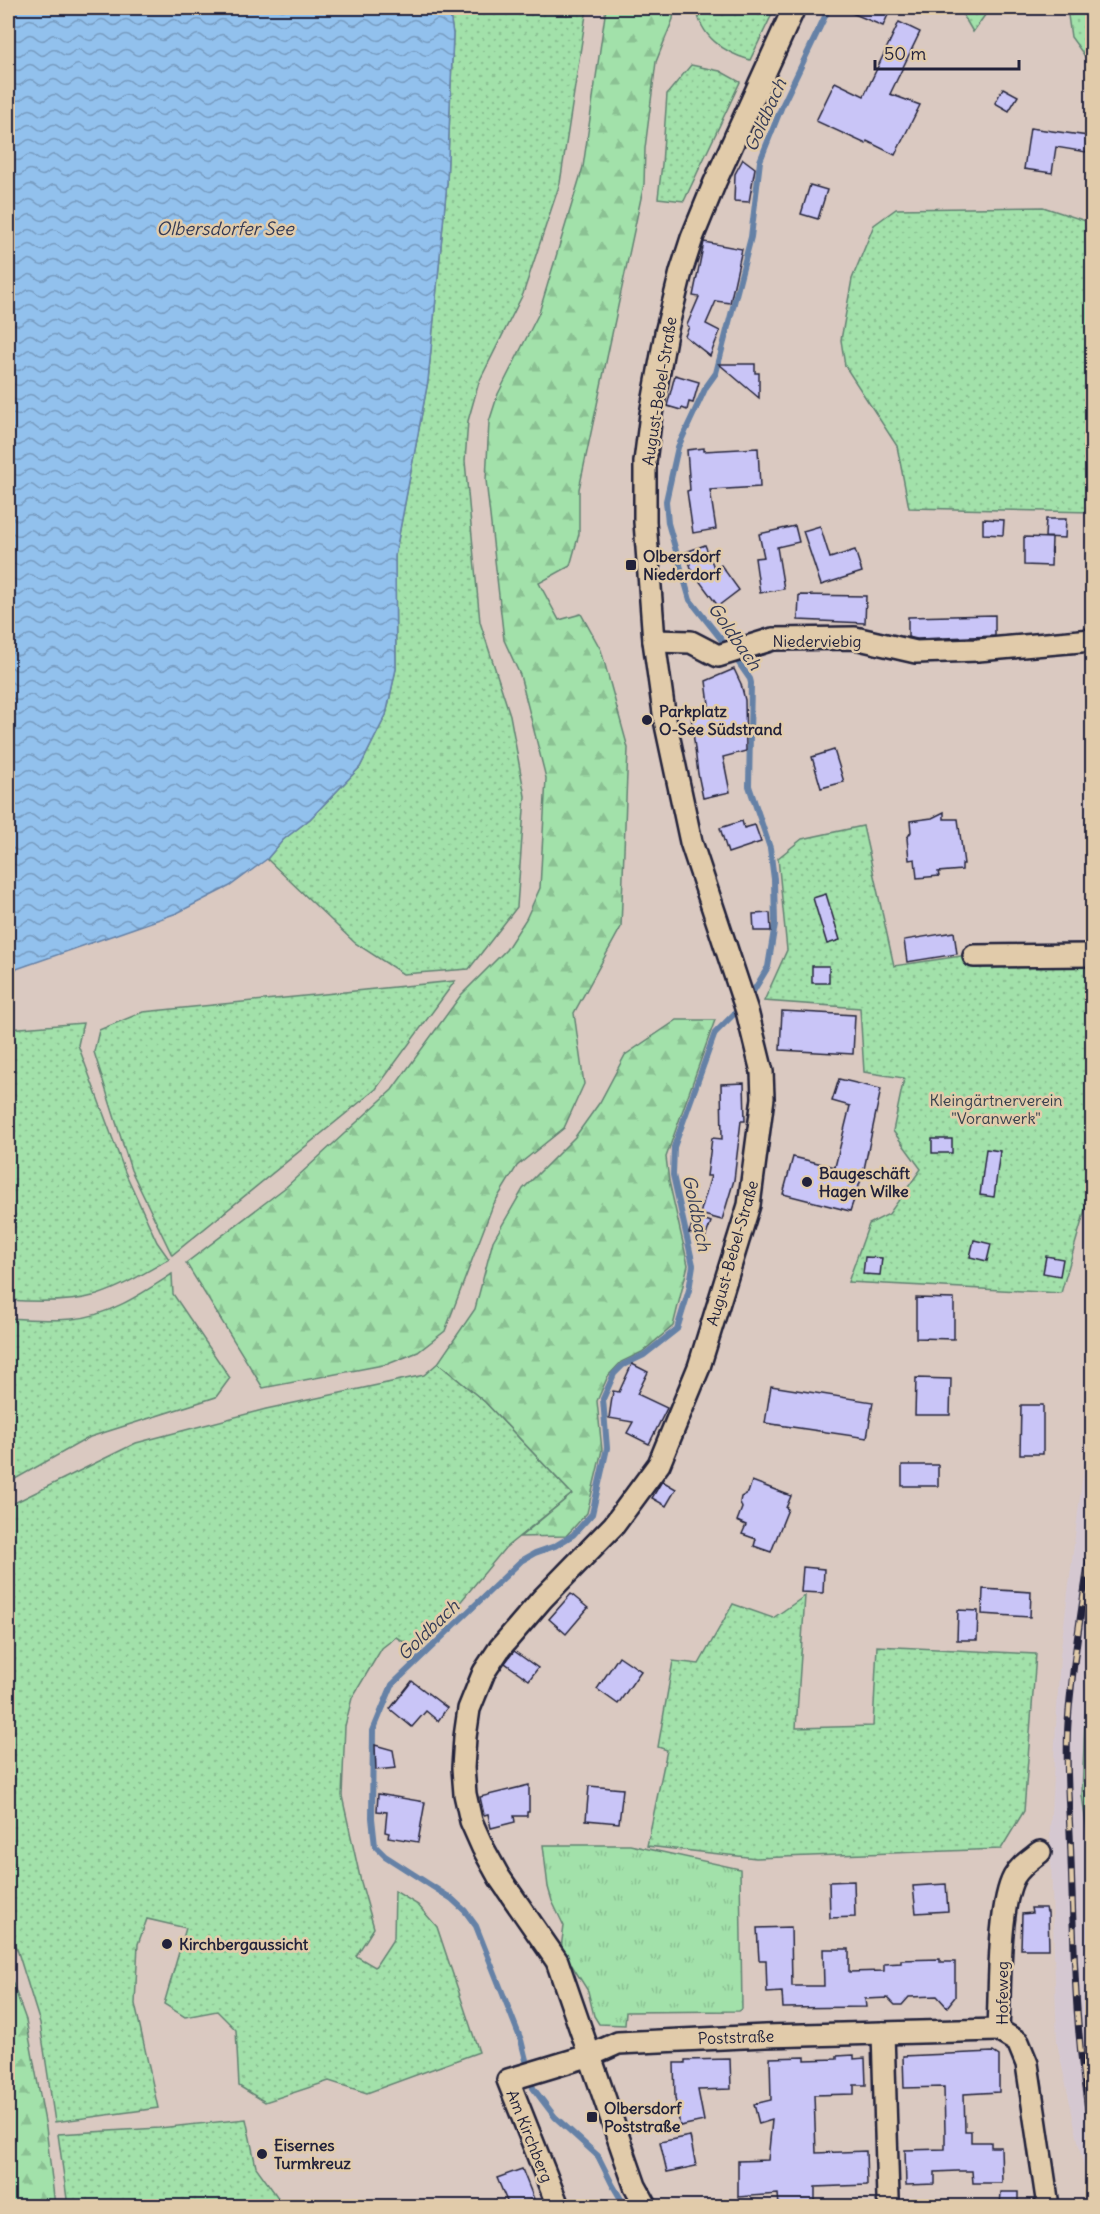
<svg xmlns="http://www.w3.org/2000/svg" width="1100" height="2214" viewBox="0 0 1100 2214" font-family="Delius,sans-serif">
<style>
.built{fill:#d5c8d1}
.grass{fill:url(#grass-dots);stroke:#628272;stroke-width:1.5}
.forest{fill:url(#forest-firs);stroke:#628272;stroke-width:1.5}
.park{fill:url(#park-tufts);stroke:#628272;stroke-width:1.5}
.water{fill:url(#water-waves);stroke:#6581a6;stroke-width:1.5}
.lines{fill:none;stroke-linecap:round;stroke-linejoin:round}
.stream{stroke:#6581a6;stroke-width:6}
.building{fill:#c9c5f7;stroke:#22223b;stroke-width:1.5}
.minor-casing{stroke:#22223b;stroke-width:26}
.minor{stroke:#e1cbaa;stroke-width:21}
.rail-casing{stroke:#22223b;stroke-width:7}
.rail{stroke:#e1cbaa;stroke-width:4.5;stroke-dasharray:14;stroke-linecap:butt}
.poi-dot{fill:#22223b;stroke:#e1cbaa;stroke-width:2}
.labels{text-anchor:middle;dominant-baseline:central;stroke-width:5;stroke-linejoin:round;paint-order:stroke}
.street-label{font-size:16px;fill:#22223b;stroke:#e1cbaa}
.poi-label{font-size:16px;font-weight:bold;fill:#22223b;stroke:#e1cbaa;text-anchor:start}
.park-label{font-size:16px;fill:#353f4c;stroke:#e1cbaa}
.water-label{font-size:18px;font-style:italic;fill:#333a56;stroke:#e1cbaa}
</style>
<defs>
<pattern id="grass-dots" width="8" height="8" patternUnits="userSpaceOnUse" patternTransform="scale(1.5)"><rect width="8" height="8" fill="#a2e1aa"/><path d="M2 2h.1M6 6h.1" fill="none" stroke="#8bc193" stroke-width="1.8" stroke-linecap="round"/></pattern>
<pattern id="forest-firs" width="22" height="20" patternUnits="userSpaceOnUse" patternTransform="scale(1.5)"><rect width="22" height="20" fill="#a2e1aa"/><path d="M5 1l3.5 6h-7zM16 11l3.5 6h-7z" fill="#8bc193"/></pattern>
<pattern id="park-tufts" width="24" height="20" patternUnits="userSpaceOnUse" patternTransform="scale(1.5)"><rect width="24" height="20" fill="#a2e1aa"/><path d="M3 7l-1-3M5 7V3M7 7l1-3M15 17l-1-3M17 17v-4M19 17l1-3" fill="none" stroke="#8bc193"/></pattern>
<pattern id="water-waves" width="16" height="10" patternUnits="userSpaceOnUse" patternTransform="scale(1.5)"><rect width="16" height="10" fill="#92c1ed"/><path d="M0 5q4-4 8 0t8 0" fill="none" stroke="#779cc1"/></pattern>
</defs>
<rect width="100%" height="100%" fill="#dac9c1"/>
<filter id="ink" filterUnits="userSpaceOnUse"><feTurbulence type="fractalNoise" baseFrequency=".0167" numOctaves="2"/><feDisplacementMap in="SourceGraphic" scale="12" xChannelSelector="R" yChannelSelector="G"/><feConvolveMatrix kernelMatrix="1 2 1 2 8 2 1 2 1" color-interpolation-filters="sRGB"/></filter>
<g filter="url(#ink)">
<!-- built -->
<polygon class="built" points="1092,1401 1092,1654 1085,1720 1082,1795 1089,1845 1092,1951 1092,2206 1057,2043 1050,1830 1060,1656"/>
<!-- grass -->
<g class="grass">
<polygon points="449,8 587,8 560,183 523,294 479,382 468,421 465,461 480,622 510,715 525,796 517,907 469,969 403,974 355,943 267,859 283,840 310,819 360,767 386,715 396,669 395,556 428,381 447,183 453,34"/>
<path d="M697 8H775L750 60C725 53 699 36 697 8Z"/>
<polygon points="959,8 990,8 973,32"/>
<polygon points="1067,8 1092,8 1092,66 1071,37"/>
<polygon points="691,65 720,71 740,82 684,201 658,198 662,164 667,94"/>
<polygon points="1043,207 1092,223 1092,512 909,508 897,446 845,366 841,340 852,279 874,225 896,209"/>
<polygon points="863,826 894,966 988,952 1092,955 1092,1186 1061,1293 848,1282 869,1224 889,1214 921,1169 893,1131 904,1078 864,1072 860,1008 764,1001 787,950 778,858 802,839"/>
<polygon points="455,981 376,1089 172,1255 131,1170 94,1052 99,1030 143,1012"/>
<path d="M83 1023 78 1045 125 1172 157 1242 169 1259C146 1272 122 1287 97 1295 69 1303 36 1302 8 1300V1029Z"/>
<path d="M172 1274 173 1294 230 1378 216 1397 90 1437 8 1483V1318C29 1319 51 1321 72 1319 109 1316 143 1293 172 1274Z"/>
<polygon points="438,1363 485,1402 572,1494 505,1548 419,1652 396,1637 382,1648 352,1698 345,1726 342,1796 361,1882 374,1928 356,1956 375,1967 394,1938 395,1891 418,1905 437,1927 479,2052 367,2093 329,2081 265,2102 239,2086 236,2030 217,2011 185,2017 164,2004 186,1928 147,1919 138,1944 135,2004 158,2108 55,2122 40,2023 17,1949 8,1940 8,1506 136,1443 266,1409 424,1375"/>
<polygon points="805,1596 796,1728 873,1726 877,1646 1036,1654 1024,1811 1001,1849 756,1858 647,1846 667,1750 658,1747 673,1661 699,1664 733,1604 773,1618"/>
<polygon points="1092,1654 1092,1845 1089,1845 1082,1795 1085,1720"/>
<polygon points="246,2119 256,2167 284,2206 68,2206 58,2134 159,2128"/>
</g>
<!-- forest -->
<g class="forest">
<polygon points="606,8 674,8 673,19 656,62 645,148 644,184 579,489 579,534 570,566 539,583 559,620 581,614 601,650 628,748 621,927 574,1013 584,1084 564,1128 517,1166 493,1205 445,1331 418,1352 388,1364 263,1388 186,1263 286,1187 392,1090 461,995 506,950 526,919 540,888 546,778 520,675 504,640 486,480 489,422 498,394 539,313 583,167"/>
<polygon points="677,1020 715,1020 666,1157 669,1181 688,1265 673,1326 642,1352 621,1362 608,1376 597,1401 602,1450 587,1513 566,1536 520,1537 572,1494 485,1402 438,1363 475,1309 493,1241 523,1189 575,1137 600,1102 625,1055"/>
<polygon points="8,1970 26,2020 46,2127 55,2206 8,2206"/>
</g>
<!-- park -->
<polygon class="park" points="543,1845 630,1845 740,1869 742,2009 739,2011 626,2012 625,2025 599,2024 594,2016 588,1991 561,1948 564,1926 552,1901 548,1887"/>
<!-- water -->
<polygon class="water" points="8,8 449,8 453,34 447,183 428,381 395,556 396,669 386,715 360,767 310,819 283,840 267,859 230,886 177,913 8,972"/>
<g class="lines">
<!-- stream -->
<g class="stream">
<polyline points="728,648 690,600 668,523 666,501 678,447 706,387 716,373 751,237 760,161 782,106 829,8"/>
<polyline points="734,656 750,679 751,683 749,786 770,848 774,879 775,924 768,967 748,1000"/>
<polyline points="625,2206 612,2184 598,2156 555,2117 533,2088 521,2040 476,1926 465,1911 452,1899 385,1856 375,1846 372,1818 373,1731 392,1685 521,1561 535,1553 555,1546 573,1535 592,1514 607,1448 603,1399 614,1374 623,1365 644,1355 677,1329 689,1290 693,1265 673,1175 674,1147 715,1033 741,1007"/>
</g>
</g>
<!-- building -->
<g class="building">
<polygon points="840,8 891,8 883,26"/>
<polygon points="899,22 920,32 890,94 920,105 895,155 867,141 866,144 816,121 835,82 864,96"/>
<polygon points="1003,88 1018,96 1009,111 995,103"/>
<polygon points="1030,128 1088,136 1086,152 1056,147 1052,173 1024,169"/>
<polygon points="743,159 755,168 749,202 734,201 735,174"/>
<polygon points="810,185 827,190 818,219 801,214"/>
<polygon points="704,242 742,249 730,303 716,301 706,324 720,331 710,356 685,336 689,327 687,325 699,297 693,296"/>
<polygon points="719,364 755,364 755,373 759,373 759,398"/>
<polygon points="675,375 699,382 693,403 689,402 687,410 682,408 681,410 667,406"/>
<polygon points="704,448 704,451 758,448 760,487 710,490 716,529 693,533 687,491 690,490 687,450"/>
<polygon points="983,519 1004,520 1003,535 983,534"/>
<polygon points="1046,519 1066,519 1065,538 1045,537"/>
<polygon points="795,526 799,542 777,547 784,589 760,593 755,558 764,557 759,534"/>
<polygon points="820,526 830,558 855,550 862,572 821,585 803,531"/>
<polygon points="1024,537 1052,538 1051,566 1024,565"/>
<polygon points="705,545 715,570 721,565 739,590 718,606 692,571 686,552"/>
<polygon points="799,595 866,596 865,623 798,620"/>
<polygon points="995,615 995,636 917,639 908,637 908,617"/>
<polygon points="734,669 741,684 745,700 746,751 723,757 730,792 703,798 698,774 691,715 710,712 706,681"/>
<polygon points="834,750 844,782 821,788 812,757"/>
<polygon points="944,812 944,819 958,819 964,864 962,864 962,870 938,872 939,876 917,878 915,859 909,860 907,838 911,832 910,821 932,818"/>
<polygon points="742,821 744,828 755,825 761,842 728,853 720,828"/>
<polygon points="826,894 840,940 827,944 813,898"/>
<polygon points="770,913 771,931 754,931 753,914"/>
<polygon points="954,932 957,954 907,962 904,940"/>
<rect x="812" y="966" width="17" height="17"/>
<polygon points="782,1011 855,1015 853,1054 780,1050"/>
<polygon points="839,1079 881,1089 863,1174 850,1211 783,1194 793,1157 835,1167 850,1106 832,1101"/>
<polygon points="744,1083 745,1121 741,1121 734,1180 722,1220 700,1214 711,1176 707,1176 712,1138 722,1139 721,1084"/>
<rect x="932" y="1139" width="20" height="14"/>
<polygon points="986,1149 1000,1151 994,1197 980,1195"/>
<polygon points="695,1216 711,1222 705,1238 689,1233"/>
<polygon points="974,1240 991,1244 987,1261 970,1257"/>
<polygon points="1046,1256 1063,1259 1060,1276 1043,1273"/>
<polygon points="865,1257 882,1258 880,1275 863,1274"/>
<polygon points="916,1298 954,1299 954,1339 916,1338"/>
<polygon points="632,1364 648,1372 637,1394 667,1408 649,1444 627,1433 633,1422 609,1418 613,1391 619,1392"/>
<polygon points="916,1378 951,1379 950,1415 915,1415"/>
<polygon points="771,1386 873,1402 867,1438 765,1423"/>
<polygon points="1021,1405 1043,1405 1043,1454 1020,1454"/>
<rect x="902" y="1465" width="36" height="21"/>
<polygon points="662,1481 676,1489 666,1506 652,1498"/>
<polygon points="752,1481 791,1496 786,1508 788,1509 771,1552 754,1546 756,1539 742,1534 746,1525 737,1521 742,1508 740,1502 741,1497 748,1493"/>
<polygon points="803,1567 824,1569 823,1593 801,1592"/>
<polygon points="983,1589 1031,1592 1030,1617 982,1614"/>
<polygon points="571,1594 588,1608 566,1634 549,1619"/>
<polygon points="958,1610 978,1611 977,1640 957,1640"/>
<polygon points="514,1651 538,1668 529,1680 505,1663"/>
<polygon points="619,1656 641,1671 618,1704 597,1689"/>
<polygon points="412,1681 447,1708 438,1721 426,1711 412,1727 390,1709"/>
<polygon points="375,1745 393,1750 396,1768 376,1770"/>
<polygon points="529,1785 529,1812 527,1812 527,1816 514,1816 515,1822 491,1828 488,1814 484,1815 480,1797"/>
<polygon points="589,1786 623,1789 619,1823 586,1820"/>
<polygon points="378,1794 425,1802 418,1842 388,1837 389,1833 385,1832 387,1812 377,1811"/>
<polygon points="854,1881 855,1917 830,1918 829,1882"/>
<polygon points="946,1884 948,1911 916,1913 913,1886"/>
<polygon points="1031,1908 1046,1908 1047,1912 1048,1912 1049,1949 1021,1949 1022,1914 1032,1913"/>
<polygon points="791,1927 792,1986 824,1986 823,1949 849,1949 849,1972 884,1971 884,1964 901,1963 901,1960 940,1959 940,1962 955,1962 955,1997 947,2007 937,1996 909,1997 902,2005 895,2005 888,1998 865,1999 866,2007 783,2008 782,1992 767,1993 766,1960 759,1960 757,1928"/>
<polygon points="993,2052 999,2056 999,2092 964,2094 965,2131 971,2131 971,2142 991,2142 991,2147 1001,2147 1002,2183 973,2183 972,2171 957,2171 935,2172 935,2184 906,2185 905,2150 945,2149 945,2132 944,2087 904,2088 903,2056"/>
<polygon points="854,2055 854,2059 865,2058 866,2085 854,2085 854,2094 814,2095 816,2153 866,2151 867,2185 815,2187 815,2206 779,2206 778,2194 738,2197 738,2161 768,2160 772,2120 759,2124 754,2104 771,2100 770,2058 805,2057 805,2060 837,2059 837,2056"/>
<polygon points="730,2059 731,2089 698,2090 704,2121 680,2126 675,2098 674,2063 685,2063 685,2060"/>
<polygon points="690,2136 696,2166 667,2172 660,2142"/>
<polygon points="522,2169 534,2199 509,2206 497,2178"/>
<polygon points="1001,2192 1018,2192 1018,2206 1000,2206"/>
</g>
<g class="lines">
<!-- minor casing -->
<g class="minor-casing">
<g id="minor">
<polyline points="654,641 691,642 718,656 773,639 855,638 916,652 978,650 1092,640"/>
<polyline points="974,956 1092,955"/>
<path d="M998 2030C1000 1994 998 1906 1014 1877 1020 1866 1030 1860 1040 1852"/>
<polyline points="998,2030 1018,2042 1027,2064 1048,2206"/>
<polyline points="883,2033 888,2198"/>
<polyline points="558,2206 508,2080 591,2055 618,2043 765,2036 998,2030"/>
<polyline points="646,2206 635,2186 557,1961 499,1877 483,1848 471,1821 465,1794 463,1768 465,1737 469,1709 484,1672 500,1648 542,1599 614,1525 659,1464 699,1367 749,1205 763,1098 762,1072 747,1011 691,842 665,720 654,641 650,587 645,522 645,462 651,414 666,333 681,272 692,238 715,182 794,8"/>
</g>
</g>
<!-- minor -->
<use href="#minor" class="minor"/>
<!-- rail casing -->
<g class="rail-casing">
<path id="rail" d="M1092 1537C1084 1599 1072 1660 1068 1723 1065 1768 1070 1814 1071 1860 1074 1951 1075 2042 1092 2132"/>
</g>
<!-- rail -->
<use href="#rail" class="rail"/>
</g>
</g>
<!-- markers -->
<g class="poi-dot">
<rect x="625" y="559" width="12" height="12" rx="3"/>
<circle cx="647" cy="720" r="6"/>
<circle cx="807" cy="1182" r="6"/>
<circle cx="167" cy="1944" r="6"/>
<rect x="586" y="2111" width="12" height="12" rx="3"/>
<circle cx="262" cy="2154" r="6"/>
</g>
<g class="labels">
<!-- street labels -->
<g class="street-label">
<text transform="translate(659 391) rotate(-81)">August-Bebel-Straße</text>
<text x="817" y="641">Niederviebig</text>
<text transform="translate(732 1253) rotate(-74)">August-Bebel-Straße</text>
<text transform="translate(1002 1993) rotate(-90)">Hofeweg</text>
<text transform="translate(736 2037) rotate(-2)">Poststraße</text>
<text transform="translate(530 2136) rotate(68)">Am Kirchberg</text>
</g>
<!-- poi labels -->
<g class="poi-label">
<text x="643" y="556">Olbersdorf<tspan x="643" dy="18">Niederdorf</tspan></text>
<text x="659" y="711">Parkplatz<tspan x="659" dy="18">O-See Südstrand</tspan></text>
<text x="819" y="1173">Baugeschäft<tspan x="819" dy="18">Hagen Wilke</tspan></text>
<text x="179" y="1944">Kirchbergaussicht</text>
<text x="604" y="2108">Olbersdorf<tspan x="604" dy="18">Poststraße</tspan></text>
<text x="274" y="2145">Eisernes<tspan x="274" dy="18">Turmkreuz</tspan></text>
</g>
<!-- park labels -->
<g class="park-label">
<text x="996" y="1100">Kleingärtnerverein<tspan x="996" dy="18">"Voranwerk"</tspan></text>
</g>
<!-- water labels -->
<g class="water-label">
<text transform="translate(765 115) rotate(-66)">Goldbach</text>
<text x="225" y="228">Olbersdorfer See</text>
<text transform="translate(735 636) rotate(55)">Goldbach</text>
<text transform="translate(697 1213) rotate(78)">Goldbach</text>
<text transform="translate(428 1630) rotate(-44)">Goldbach</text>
</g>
</g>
<!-- margin -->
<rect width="1100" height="2214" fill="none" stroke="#e1cbaa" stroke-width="30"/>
<rect x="15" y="15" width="1070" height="2184" fill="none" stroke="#22223b" stroke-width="2" filter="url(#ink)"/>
<!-- scale -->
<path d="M875 60v9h144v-9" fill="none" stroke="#22223b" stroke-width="3"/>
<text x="884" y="60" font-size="18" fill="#22223b" stroke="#e1cbaa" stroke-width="4.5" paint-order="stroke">50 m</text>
</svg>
